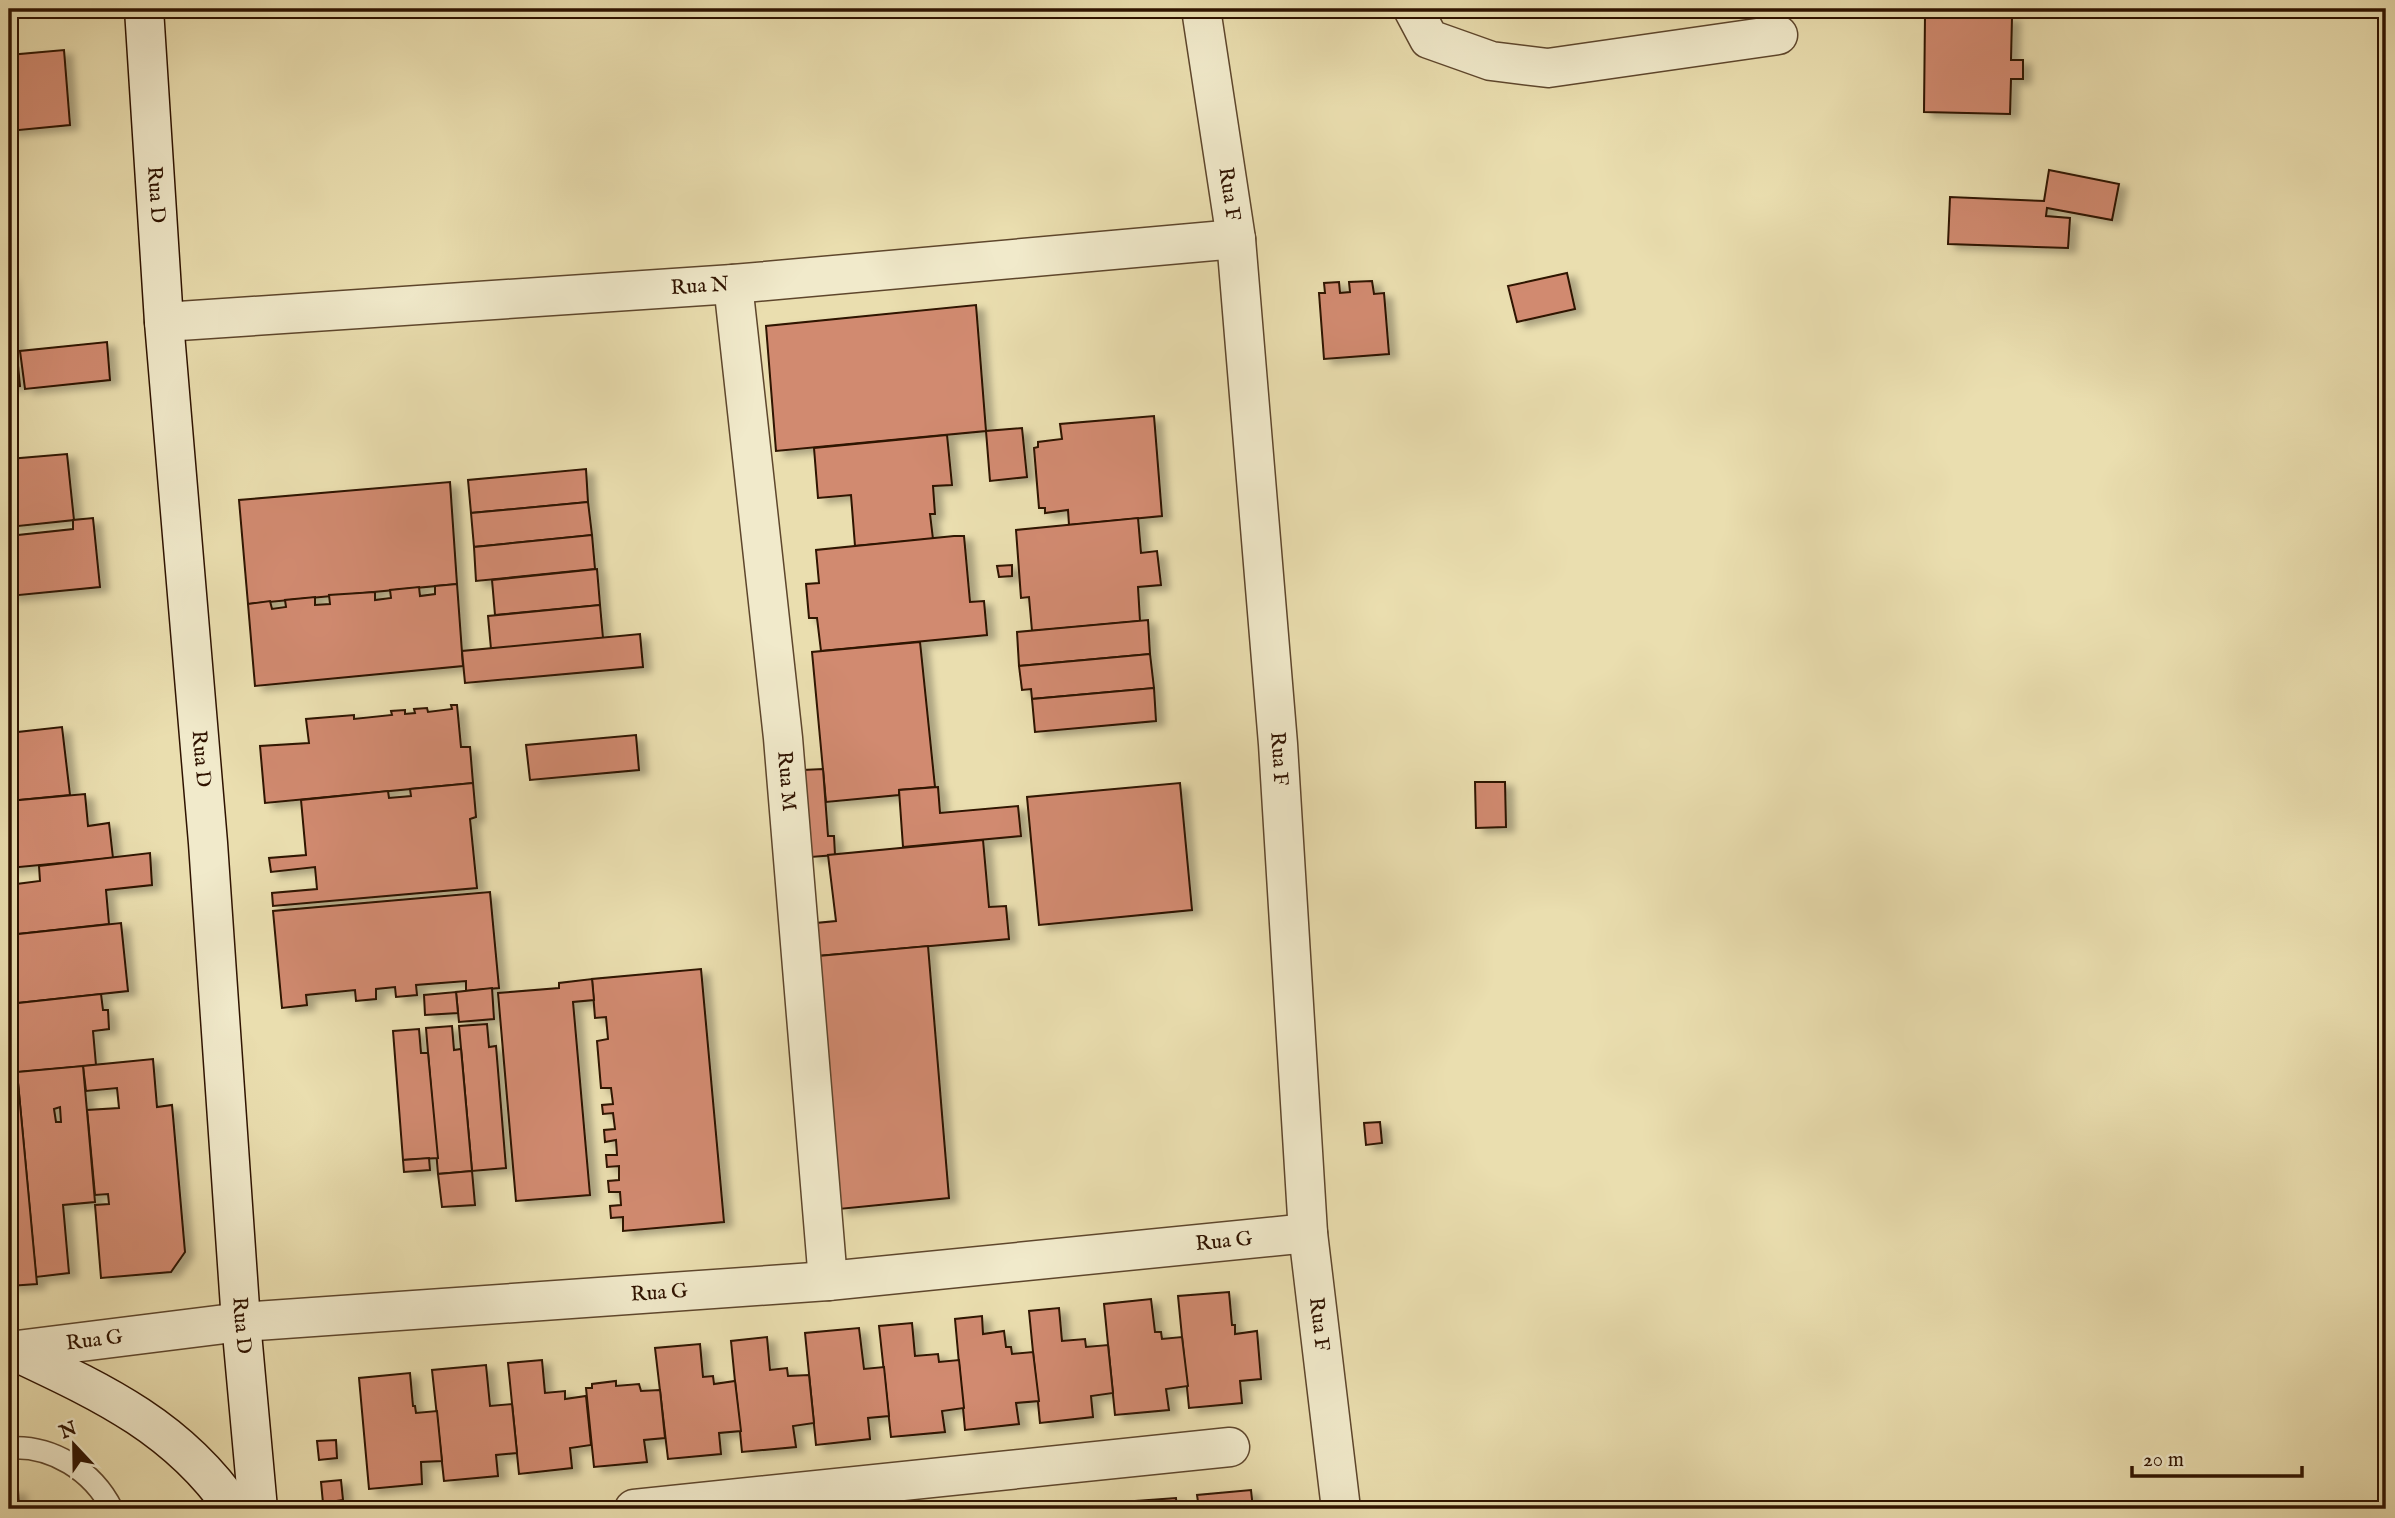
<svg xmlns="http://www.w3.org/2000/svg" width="2395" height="1518" viewBox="0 0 2395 1518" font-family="'IM FELL English',serif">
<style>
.building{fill:#d18a70;stroke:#2f1300;stroke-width:2;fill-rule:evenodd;filter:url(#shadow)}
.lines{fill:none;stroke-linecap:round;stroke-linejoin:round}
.lane-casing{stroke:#5e462c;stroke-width:24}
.street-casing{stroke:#5e462c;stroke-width:41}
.secondary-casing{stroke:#2f1300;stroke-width:41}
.lane{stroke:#f1eacb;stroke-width:21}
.street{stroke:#f1eacb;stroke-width:38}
.secondary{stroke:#f1eacb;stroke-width:38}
.labels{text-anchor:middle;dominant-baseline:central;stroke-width:7;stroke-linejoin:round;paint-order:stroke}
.street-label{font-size:21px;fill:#2f1300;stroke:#f1eacb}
</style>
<defs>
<filter id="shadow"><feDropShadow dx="8" dy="4.5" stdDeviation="3.5" flood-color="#0004"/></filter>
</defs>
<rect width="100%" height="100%" fill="#eadeaf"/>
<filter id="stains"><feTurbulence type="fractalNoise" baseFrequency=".00286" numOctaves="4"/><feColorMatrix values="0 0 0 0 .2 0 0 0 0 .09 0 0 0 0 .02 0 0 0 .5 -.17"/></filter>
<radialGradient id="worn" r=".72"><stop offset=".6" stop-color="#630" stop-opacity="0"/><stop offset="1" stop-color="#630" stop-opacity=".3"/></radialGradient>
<!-- building -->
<g class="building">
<polygon points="1925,15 2012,17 2011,60 2023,60 2023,79 2011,79 2010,114 1924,112"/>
<polygon points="64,50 70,125 9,131 9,55"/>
<polygon points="2049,170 2119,184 2112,220 2047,208 2046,216 2070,218 2068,248 1948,244 1950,197 2044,201"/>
<polygon points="9,273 20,386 9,387"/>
<polygon points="1567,273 1575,309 1517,322 1508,286"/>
<polygon points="1372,281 1374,294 1384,293 1389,354 1324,359 1319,293 1325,293 1324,283 1339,282 1340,293 1350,292 1349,282"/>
<polygon points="976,305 986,431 776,451 766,326"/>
<polygon points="107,342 110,380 25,389 20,351"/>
<polygon points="1154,416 1162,516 1069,525 1068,510 1045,513 1045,508 1039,508 1034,448 1038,447 1038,442 1062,439 1060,424"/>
<polygon points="1022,428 1027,477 990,481 986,431"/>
<polygon points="947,435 952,485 933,486 935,514 930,514 933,539 855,546 851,495 818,498 814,448"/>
<polygon points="67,454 74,520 9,527 9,459"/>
<polygon points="586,469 588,502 471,513 468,480"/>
<polygon points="450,482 457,584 248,604 239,500"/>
<polygon points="588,502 592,535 474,547 471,513"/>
<polygon points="93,518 100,587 9,596 9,536 73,529 73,520"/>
<polygon points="1138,518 1141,553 1157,551 1161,585 1138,587 1140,621 1032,631 1029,597 1021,598 1016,530"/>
<polygon points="592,535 595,569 476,581 474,547"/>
<polygon points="954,536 964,536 970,602 984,601 987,635 821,651 817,618 809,618 806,584 819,583 816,550"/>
<polygon points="1012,565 1012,576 999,577 997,566"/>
<polygon points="597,569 600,605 495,615 492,580"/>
<polygon points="457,584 463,666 255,686 248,604 270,601 272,609 286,607 285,600 315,597 315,605 330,604 329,595 375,592 375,600 391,598 390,590 419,587 420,596 435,594 435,586"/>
<polygon points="600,605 603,638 491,649 488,616"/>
<polygon points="1148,620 1150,654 1019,666 1017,632"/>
<polygon points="640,634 643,667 465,683 462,651"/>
<polygon points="920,642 935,787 899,790 899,795 826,802 812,652"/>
<polygon points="1150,654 1154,688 1032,699 1031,689 1022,690 1019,666"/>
<polygon points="1154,688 1156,721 1035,732 1032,699"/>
<polygon points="451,705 457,705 461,747 470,747 473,783 265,803 260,746 309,743 306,719 354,715 354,719 392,715 391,711 405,710 405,714 415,713 414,709 427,708 428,712 452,709"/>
<polygon points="62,727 70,795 9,801 9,733"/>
<polygon points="636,735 639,770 530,780 526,745"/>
<polygon points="823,769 828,836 834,836 835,855 811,857 803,770"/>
<polygon points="1475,782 1505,782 1506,827 1476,828"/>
<polygon points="473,783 476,817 470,819 477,888 273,906 272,893 317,889 315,867 271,872 269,858 306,855 301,800 388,791 389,798 411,796 410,789"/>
<polygon points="1180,783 1192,910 1039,925 1027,797"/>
<polygon points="938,787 940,813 1018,806 1021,836 903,847 899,790"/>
<polygon points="85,794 88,826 109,823 113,858 9,868 9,801"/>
<polygon points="983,840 989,907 1006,906 1009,939 818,956 816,923 836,921 828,855"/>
<polygon points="150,853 152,885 106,890 109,924 9,935 9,885 40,881 39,866"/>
<polygon points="490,892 499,988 466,991 466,981 416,985 417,995 396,997 395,987 376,989 376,999 356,1001 355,990 306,995 307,1005 282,1008 273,911"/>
<polygon points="121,923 128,991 9,1004 9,935"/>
<polygon points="928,946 949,1198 839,1209 818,956"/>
<polygon points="701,969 724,1222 623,1231 623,1217 611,1218 610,1206 621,1205 620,1192 609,1192 608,1181 619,1180 619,1166 607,1167 606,1155 617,1155 616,1140 605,1142 604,1130 615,1129 613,1113 603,1114 602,1105 613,1104 611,1088 601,1088 597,1041 608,1039 606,1017 595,1018 592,979"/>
<polygon points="592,979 594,1000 573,1002 590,1195 516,1201 498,993 559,988 559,983"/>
<polygon points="492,988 494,1019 459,1022 456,992"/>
<polygon points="456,992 458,1013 425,1015 424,995"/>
<polygon points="101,994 103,1010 108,1010 109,1029 93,1031 96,1065 9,1073 9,1004"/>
<polygon points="487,1024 489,1047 496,1046 506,1168 472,1171 459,1026"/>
<polygon points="452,1026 454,1050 461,1049 472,1171 438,1174 426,1028"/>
<polygon points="419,1029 421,1053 428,1053 438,1158 403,1160 393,1031"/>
<polygon points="153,1059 157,1107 172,1105 185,1252 171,1272 101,1278 95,1205 109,1204 108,1194 95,1195 87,1110 119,1108 117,1088 86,1091 83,1066"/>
<path d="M83 1066 95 1202 63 1205 69 1273 36 1277 17 1072ZM60 1107 61 1122H56L54 1109Z"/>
<polygon points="14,1072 17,1072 37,1284 9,1286 9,1073"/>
<polygon points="1380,1122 1382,1143 1366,1145 1364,1123"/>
<polygon points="429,1158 430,1170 404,1172 403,1160"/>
<polygon points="472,1171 475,1205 442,1207 438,1174"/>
<polygon points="1229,1292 1232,1325 1235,1325 1235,1334 1257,1331 1261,1379 1240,1381 1242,1403 1189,1408 1178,1296"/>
<polygon points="1151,1299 1155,1332 1161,1332 1162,1339 1182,1337 1188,1386 1166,1389 1169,1410 1115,1415 1104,1304"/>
<polygon points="1059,1308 1062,1341 1085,1339 1086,1347 1108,1345 1113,1393 1091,1396 1093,1417 1040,1423 1029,1311"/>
<polygon points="982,1316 983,1334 1004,1331 1006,1347 1011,1347 1012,1354 1033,1352 1039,1401 1016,1403 1019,1424 965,1430 955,1319"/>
<polygon points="912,1323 915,1356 938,1354 939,1362 959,1360 964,1408 942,1411 945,1432 891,1437 879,1326"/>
<polygon points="859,1328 864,1369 884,1367 889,1416 868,1418 870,1439 816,1445 805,1333"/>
<polygon points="767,1337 770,1370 787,1368 788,1376 809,1375 814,1423 793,1426 796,1447 742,1452 731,1341"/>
<polygon points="700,1344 703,1377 713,1376 714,1384 735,1381 741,1431 719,1433 721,1454 668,1459 655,1348"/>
<polygon points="542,1360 545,1393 565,1391 565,1399 586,1396 591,1445 570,1448 572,1468 519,1474 508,1363"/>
<polygon points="486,1365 490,1406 512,1404 517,1453 496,1455 498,1476 444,1481 432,1370"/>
<polygon points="410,1373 413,1406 415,1406 416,1413 437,1411 442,1461 421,1462 422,1484 369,1489 359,1378"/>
<polygon points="616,1381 616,1386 639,1384 641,1391 660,1390 665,1438 644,1440 647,1462 594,1467 586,1388 592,1388 592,1384"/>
<polygon points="336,1440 337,1458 319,1460 317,1441"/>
<polygon points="341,1480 343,1500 323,1503 321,1482"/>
<polygon points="18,1490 19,1509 9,1509 9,1491"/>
<polygon points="1251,1490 1253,1509 1199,1509 1197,1495"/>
<polygon points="1176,1498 1177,1509 1123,1509 1122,1502"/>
<polygon points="1101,1505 1101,1509 1058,1509"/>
</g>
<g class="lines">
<!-- lane casing -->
<g class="lane-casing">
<path id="lane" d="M9 1448C52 1445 93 1471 112 1509"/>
</g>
<!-- street casing -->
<g class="street-casing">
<g id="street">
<path id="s1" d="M1201 9 1236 239 1278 744 1308 1233 1341 1509"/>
<polyline points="1413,9 1429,39 1491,61 1548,68 1778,35"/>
<path id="s2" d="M733 284 783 738 828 1281"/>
<path id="s3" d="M164 322 733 284 1236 239"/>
<path id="s4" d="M9 1351 241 1322 828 1281 1308 1233"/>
<polyline points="634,1509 1230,1447"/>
</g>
</g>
<!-- secondary casing -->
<g class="secondary-casing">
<g id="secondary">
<path id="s5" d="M144 9 164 322 208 843 241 1322 258 1509"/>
<path d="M14 1351C101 1392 178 1427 234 1509"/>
</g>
</g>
<!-- lane -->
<use href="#lane" class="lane"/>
<!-- street -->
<use href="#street" class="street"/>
<!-- secondary -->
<use href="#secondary" class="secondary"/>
</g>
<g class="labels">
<!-- street labels -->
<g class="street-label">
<text stroke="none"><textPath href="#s5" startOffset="186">Rua D</textPath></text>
<text stroke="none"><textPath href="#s1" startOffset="187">Rua F</textPath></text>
<text stroke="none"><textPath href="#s3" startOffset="537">Rua N</textPath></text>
<text stroke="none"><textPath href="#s1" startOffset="754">Rua F</textPath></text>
<text stroke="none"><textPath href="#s5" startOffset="752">Rua D</textPath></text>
<text stroke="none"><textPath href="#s2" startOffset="500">Rua M</textPath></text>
<text stroke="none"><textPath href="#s4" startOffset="1220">Rua G</textPath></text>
<text stroke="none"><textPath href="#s4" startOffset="653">Rua G</textPath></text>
<text stroke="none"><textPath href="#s1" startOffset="1321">Rua F</textPath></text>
<text stroke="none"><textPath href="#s5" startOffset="1320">Rua D</textPath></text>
<text stroke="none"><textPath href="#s4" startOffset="86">Rua G</textPath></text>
</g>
</g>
<!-- margin -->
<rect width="2395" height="1518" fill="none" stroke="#eadeaf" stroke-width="35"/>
<rect x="10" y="10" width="2374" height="1497" fill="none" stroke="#2f1300" stroke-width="3.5"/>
<rect x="18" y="18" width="2360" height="1483" fill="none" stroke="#2f1300" stroke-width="2"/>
<!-- north arrow -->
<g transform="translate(74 1445) rotate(338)" stroke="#f1eacb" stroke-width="5" paint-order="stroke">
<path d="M0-5L12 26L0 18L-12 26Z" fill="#2f1300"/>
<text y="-10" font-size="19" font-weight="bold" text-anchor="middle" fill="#2f1300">N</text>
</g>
<!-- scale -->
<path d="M2132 1466v10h170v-10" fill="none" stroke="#2f1300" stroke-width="3.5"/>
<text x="2143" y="1466" font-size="21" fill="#2f1300" stroke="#f1eacb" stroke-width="5" paint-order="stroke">20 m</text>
<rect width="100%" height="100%" filter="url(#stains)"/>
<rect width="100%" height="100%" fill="url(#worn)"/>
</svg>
